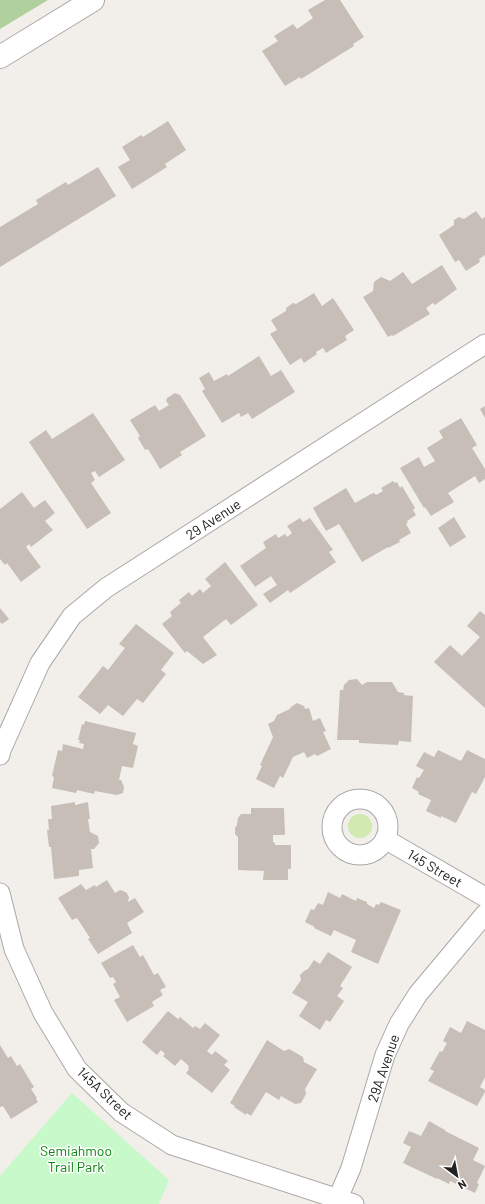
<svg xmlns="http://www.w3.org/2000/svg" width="485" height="1204" viewBox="0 0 485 1204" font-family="Barlow,sans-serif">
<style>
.grass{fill:#d0eab1}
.forest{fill:#b0d09e}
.park{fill:#c8f9ca}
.building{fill:#c7beb8}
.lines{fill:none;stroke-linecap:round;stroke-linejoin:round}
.minor-casing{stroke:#a9a9a9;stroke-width:21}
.tertiary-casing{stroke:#a9a9a9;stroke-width:24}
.minor{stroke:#fff;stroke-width:19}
.tertiary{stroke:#fff;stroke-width:22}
.labels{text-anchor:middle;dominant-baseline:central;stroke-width:3;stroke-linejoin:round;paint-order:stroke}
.street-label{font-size:14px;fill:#222;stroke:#fff}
.park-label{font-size:14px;fill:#0d8311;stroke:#fff}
</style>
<rect width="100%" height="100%" fill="#f2eee9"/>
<!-- grass -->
<circle class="grass" cx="360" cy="826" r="12"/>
<!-- forest -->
<polygon class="forest" points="0,0 48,0 0,29"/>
<!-- park -->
<polygon class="park" points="72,1093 169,1180 159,1204 0,1204 0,1176"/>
<!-- building -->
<g class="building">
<polygon points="325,0 340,0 364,37 353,44 354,46 301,79 300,77 285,86 262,51 278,41 274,36 293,24 297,29 313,18 308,10"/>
<polygon points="168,121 186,150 165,164 167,167 132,189 118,167 130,160 122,147 141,135 143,137"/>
<polygon points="98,167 116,196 0,267 0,227 38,204 36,200 66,182 68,185"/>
<polygon points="476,211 482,219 485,217 485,255 479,259 480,262 466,271 459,260 455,262 439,235 454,225 454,220 459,217 464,219"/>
<polygon points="442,265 457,289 435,305 433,303 426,308 430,314 393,336 392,335 388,337 363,297 373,291 374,282 381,277 390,281 403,272 412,284"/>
<polygon points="314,293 322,306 333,298 354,330 345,336 347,340 326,353 323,348 316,352 317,354 304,363 301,358 290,365 270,334 277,330 271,320 286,311 286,308 293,303 296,304"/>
<polygon points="259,356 271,376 281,370 295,392 252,419 248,413 241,417 239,413 222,423 202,391 205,389 199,378 209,372 214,381 227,374 228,376"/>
<polygon points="175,393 180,395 206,436 180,452 182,455 160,469 148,449 145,450 138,438 140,436 130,420 155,405 159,411 169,405 166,401 167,398"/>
<polygon points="485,406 485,418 480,409"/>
<polygon points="93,413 125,460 99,477 95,471 91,473 95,480 91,483 111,513 87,529 29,442 46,430 52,439"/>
<polygon points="461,418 477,445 472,448 485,469 485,479 479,483 475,476 448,493 454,502 431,516 425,507 424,508 400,468 419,457 424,467 435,461 427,448 443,438 439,431"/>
<polygon points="393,481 395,483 397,482 400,488 402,486 415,508 413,510 416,515 407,521 408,523 406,524 411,533 399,540 400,542 388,548 388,547 362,562 339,524 326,531 313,508 346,488 355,503 371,494 374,493 376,495 383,491 381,488"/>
<polygon points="22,492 34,508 45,500 55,513 45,521 53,530 31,547 29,544 26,547 41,567 21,582 7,563 5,565 0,559 0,509"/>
<polygon points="454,517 466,537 450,547 438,528"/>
<polygon points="300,518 303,522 310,518 333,550 329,552 336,562 290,593 288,590 270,603 263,594 277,585 271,576 255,587 240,566 266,548 263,542 276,534 278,538 285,534 287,537 292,533 287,526"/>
<polygon points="225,562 258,605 231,625 226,619 203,637 217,655 203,664 187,651 185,653 162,624 172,616 170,612 181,603 179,600 189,592 192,596 200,589 203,593 211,586 205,579"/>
<polygon points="0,608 9,619 2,624 0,622"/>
<polygon points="480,611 485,615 485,708 434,662 450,645 462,656 480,637 467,626"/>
<polygon points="136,624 174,653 161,670 166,674 143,703 137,699 123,716 108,705 100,714 78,697 103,666 108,670 125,648 119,644"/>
<polygon points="357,679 362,685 367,682 392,682 398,692 404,693 404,695 413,696 411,742 399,741 398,745 359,743 359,740 337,740 340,690 343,690 344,685 349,680"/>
<polygon points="297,703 304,706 305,709 309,708 313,721 320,718 326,731 323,732 331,749 317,756 315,754 307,758 304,752 293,757 283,778 280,776 274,788 256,779 262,766 260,765 273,737 268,724 274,721 277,715 290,709 291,707"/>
<polygon points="85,721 136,733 133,744 138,746 133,768 122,766 119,780 121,780 124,787 123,793 117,795 95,791 94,794 77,790 76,793 52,788 54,777 52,776 58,750 62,751 63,744 83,749 84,744 79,743 80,740 78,740 82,724 84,725"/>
<polygon points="438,750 461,761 467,750 485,759 485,777 476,794 472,792 456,823 441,816 441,818 426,811 431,800 418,794 419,792 412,788 417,777 419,778 424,770 416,766 424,752 434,757"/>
<polygon points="75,802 75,805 88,802 90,819 88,819 90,832 98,836 99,843 94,849 91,849 93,868 79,870 79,876 54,879 51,847 49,847 47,830 49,830 48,819 52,819 51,806"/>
<polygon points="251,808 284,808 285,835 273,835 273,842 275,843 275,845 291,845 291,869 288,869 288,880 263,880 264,871 238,870 238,837 235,834 235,828 237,825 238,818 241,814 251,814"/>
<polygon points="107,880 115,893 120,890 126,892 129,897 128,902 135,898 144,912 127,923 132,933 98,954 88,939 90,938 77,918 72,920 58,898 81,884 86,890 95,885 96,887"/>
<polygon points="328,892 340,898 342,894 356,901 357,898 367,902 367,904 374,908 376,904 379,905 381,902 401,910 378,964 351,952 356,940 334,930 331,936 314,928 315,927 305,922 311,909 314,910 318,903 323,905"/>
<polygon points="133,945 140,957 143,955 154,975 158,973 166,987 160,990 163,995 152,1002 154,1006 127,1022 114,1000 120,997 113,984 116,982 113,977 110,978 101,963"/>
<polygon points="328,952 352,967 340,986 343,988 337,996 344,1001 330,1022 326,1020 320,1030 299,1016 308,1002 292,993 301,980 300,975 304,971 308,969 314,960 320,964"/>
<polygon points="168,1011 178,1019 180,1017 193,1028 195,1026 200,1029 205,1023 220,1035 207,1051 212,1055 215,1051 228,1061 224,1065 230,1070 212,1093 186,1073 189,1069 188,1067 189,1066 181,1059 175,1066 163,1056 165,1054 161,1050 157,1055 142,1042"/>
<polygon points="467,1021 485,1030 485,1077 480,1087 485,1090 485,1092 477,1106 428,1081 434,1071 430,1069 440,1051 442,1052 447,1043 443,1041 450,1027 461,1033"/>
<polygon points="267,1040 284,1051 289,1049 303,1057 304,1062 317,1069 305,1089 306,1094 301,1103 295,1104 281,1096 279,1100 266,1092 251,1116 247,1113 246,1115 234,1107 235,1106 230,1103"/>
<polygon points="0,1045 8,1058 11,1056 17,1066 20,1064 34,1087 31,1089 37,1098 36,1099 38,1102 11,1119 3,1106 0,1107"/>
<polygon points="429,1121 445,1130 445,1131 479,1148 473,1160 485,1166 477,1183 479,1184 475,1193 450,1181 449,1184 437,1178 437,1179 403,1163 411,1147 403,1143 409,1131 421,1136"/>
</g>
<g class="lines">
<!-- minor casing -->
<g class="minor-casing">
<g id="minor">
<polyline points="0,755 1,750 40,663 72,616 106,588 485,344"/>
<circle cx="360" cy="827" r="28"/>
<polyline points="385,839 485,897"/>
<polyline points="0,893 14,949 43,1013 77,1069 121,1112 172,1145 354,1204"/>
<polyline points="338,1198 351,1168 385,1055 399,1024 418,994 485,914"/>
</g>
</g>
<!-- tertiary casing -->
<g class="tertiary-casing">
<polyline id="tertiary" points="0,57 93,0"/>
</g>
<!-- minor -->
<use href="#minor" class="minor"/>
<!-- tertiary -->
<use href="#tertiary" class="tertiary"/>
</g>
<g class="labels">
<!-- street labels -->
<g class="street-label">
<text transform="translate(213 519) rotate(-33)">29 Avenue</text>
<text transform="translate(435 868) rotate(30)">145 Street</text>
<text transform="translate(383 1068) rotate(-71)">29A Avenue</text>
<text transform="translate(105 1093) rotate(43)">145A Street</text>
</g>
<!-- park labels -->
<g class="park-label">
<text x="76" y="1150">Semiahmoo<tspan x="76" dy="16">Trail Park</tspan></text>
</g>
</g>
<!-- north arrow -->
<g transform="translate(457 1176) rotate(148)" stroke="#ffffff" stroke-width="3" paint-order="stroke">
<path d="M0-3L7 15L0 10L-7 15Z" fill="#222222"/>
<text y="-6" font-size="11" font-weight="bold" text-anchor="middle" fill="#222222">N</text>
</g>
</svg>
